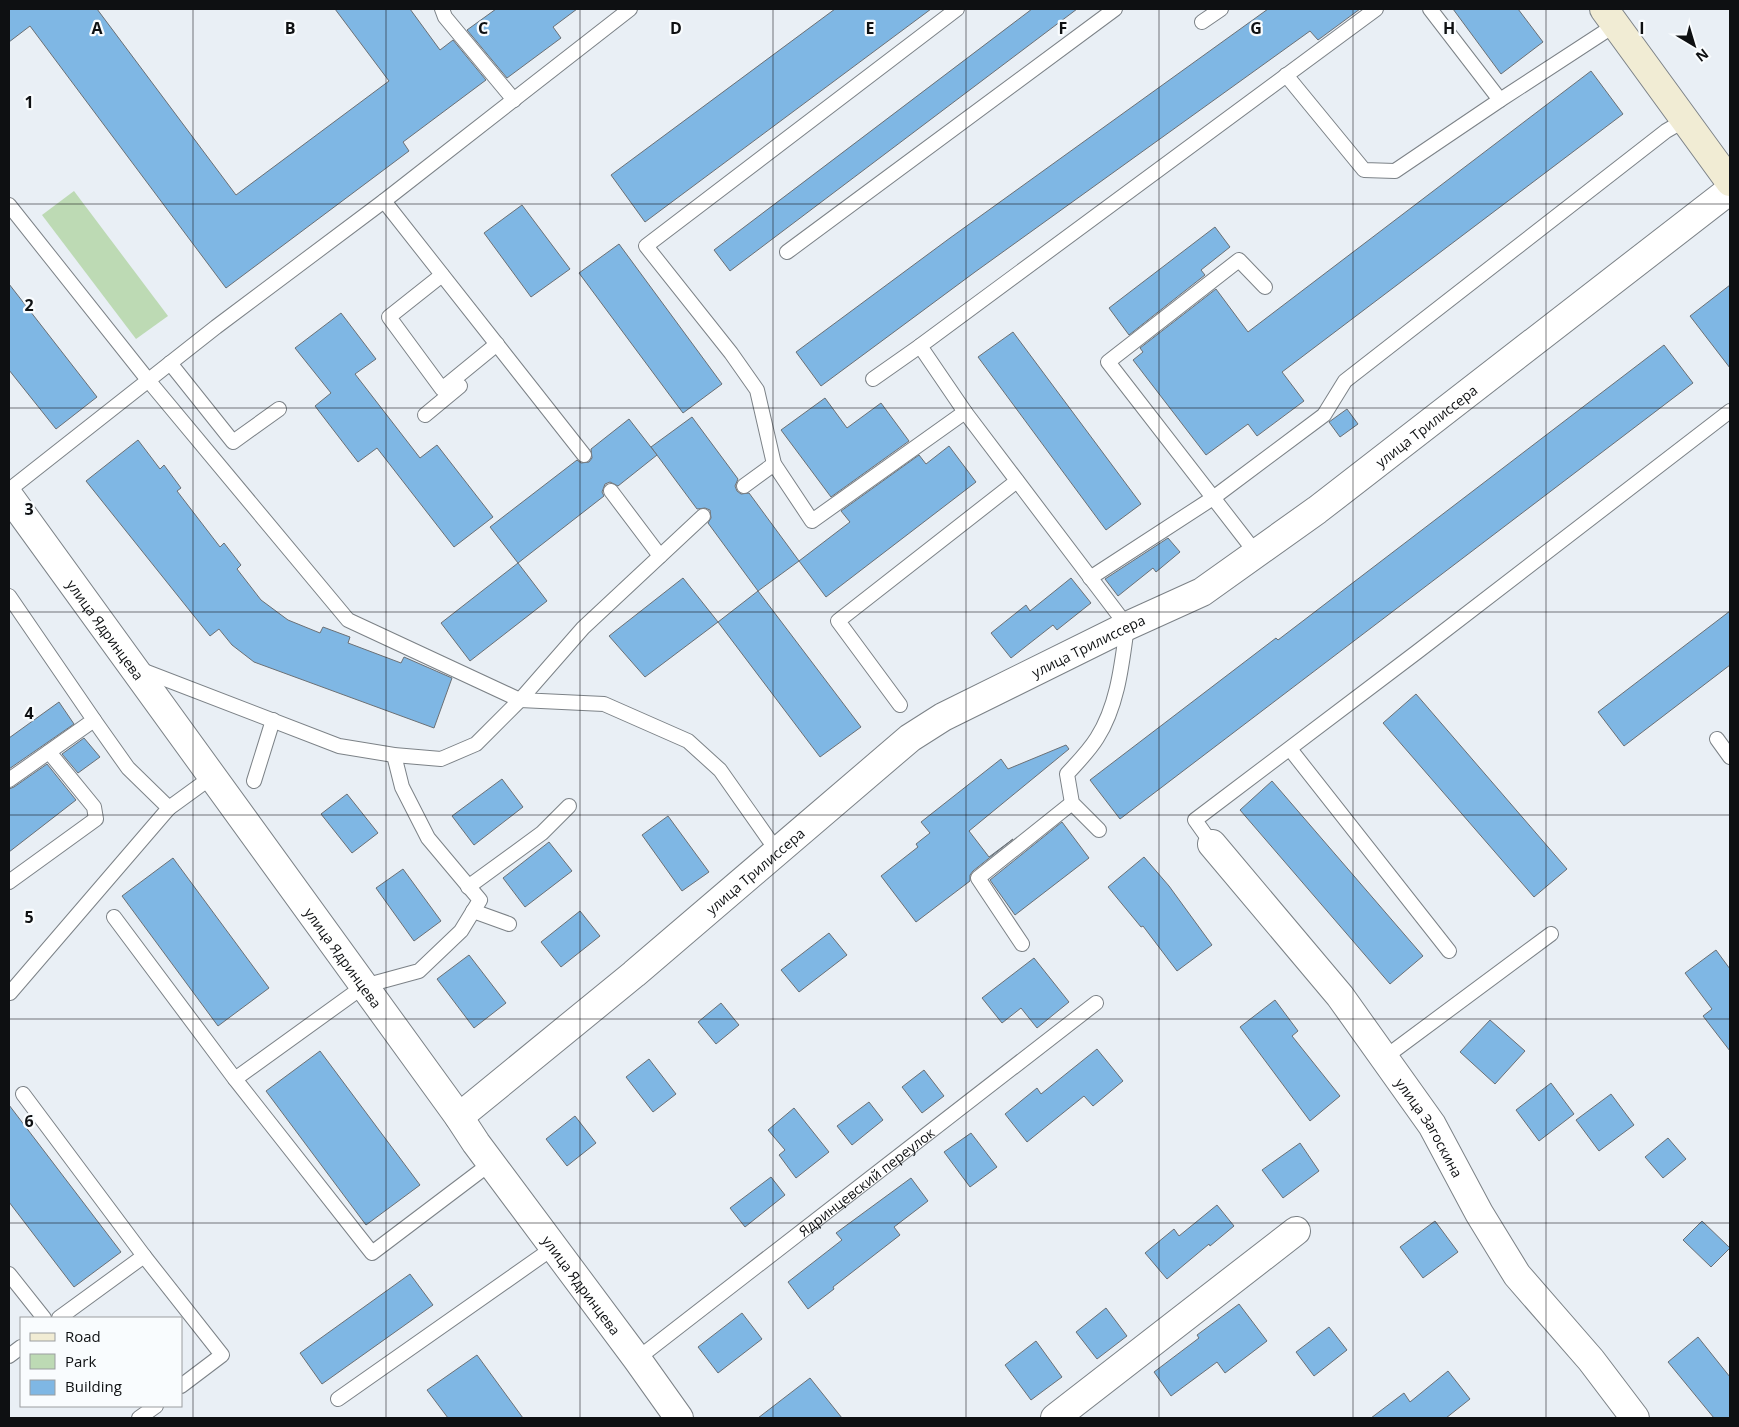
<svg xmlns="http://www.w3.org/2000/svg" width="1739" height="1427" viewBox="0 0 1739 1427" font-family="'Open Sans',sans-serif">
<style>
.green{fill:#bddab4}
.building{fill:#7fb7e4;stroke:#6b7075}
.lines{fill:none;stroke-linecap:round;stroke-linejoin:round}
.lane-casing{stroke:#7c8287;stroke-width:16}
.street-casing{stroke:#7c8287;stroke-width:30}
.secondary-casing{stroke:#7c8287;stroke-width:30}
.lane{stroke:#fff;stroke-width:14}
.street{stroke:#fff;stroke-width:28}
.secondary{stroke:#f1ecd4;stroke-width:28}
.grid{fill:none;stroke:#0e1012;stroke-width:1;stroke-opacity:0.55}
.labels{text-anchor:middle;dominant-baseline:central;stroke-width:4.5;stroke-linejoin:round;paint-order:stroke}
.street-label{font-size:14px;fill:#0e1012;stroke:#f9fcfe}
.grid-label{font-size:16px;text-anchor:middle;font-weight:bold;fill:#0e1012;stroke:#f9fcfe;stroke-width:4.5;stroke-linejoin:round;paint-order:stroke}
</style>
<rect width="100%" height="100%" fill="#e9eff5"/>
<!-- green -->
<polygon class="green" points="74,191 168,316 136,339 42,215"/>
<!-- building -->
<g class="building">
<polygon points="9,9 97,9 236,195 389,81 335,9 410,9 440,50 453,40 486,80 403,142 409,151 226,288 30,26 9,42"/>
<polygon points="496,9 577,9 553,27 561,38 507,78 467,30"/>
<polygon points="835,9 931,9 645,222 611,175"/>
<polygon points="1032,9 1077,9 730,271 714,250"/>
<polygon points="1268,9 1360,9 1318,40 1310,31 975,272 821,386 796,352 950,238"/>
<polygon points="1453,9 1518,9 1543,42 1501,74"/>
<polygon points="1591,71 1623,114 1282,372 1304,401 1257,436 1248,424 1206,455 1133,360 1143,352 1140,348 1216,289 1248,332"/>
<polygon points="522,205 570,269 531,297 484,233"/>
<polygon points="1215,227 1230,247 1201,270 1205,275 1129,335 1109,308"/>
<polygon points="619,244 722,384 683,413 579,273"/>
<polygon points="9,284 97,397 56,429 9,370"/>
<polygon points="1730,285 1730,368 1690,316"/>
<polygon points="341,313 376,359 355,374 420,458 437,445 493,517 454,547 377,448 358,462 315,406 331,393 295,348"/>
<polygon points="1013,332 1141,504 1106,530 978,357"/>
<polygon points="1664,345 1693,383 1120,819 1090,780 1276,638 1278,640"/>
<polygon points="825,398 847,428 881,403 909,441 831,497 781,430"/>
<polygon points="1347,409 1358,424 1340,437 1329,422"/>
<polygon points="692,417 738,479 735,486 737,491 741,494 749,493 799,561 758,591 708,523 711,518 710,510 705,508 697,509 651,447"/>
<polygon points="629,419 657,455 618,486 610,482 605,484 602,492 604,496 518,563 490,527 577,460 581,463 589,462 592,458 591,449"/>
<polygon points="138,440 160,469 164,465 181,488 177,491 220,547 224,543 241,565 237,569 261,600 288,620 320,633 323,627 350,637 348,643 401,663 404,657 452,678 434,728 254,662 232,645 219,629 210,636 86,481"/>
<polygon points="949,446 976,482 826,597 799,561 850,522 841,511 919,455 926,464"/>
<polygon points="1168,538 1180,552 1156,572 1153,568 1118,596 1105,579"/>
<polygon points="518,563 547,601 470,661 441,623"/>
<polygon points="683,578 718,622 645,677 609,636"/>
<polygon points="1071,578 1091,603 1057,630 1053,625 1011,658 991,633 1026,605 1030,611"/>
<polygon points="758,591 861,727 820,757 718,622"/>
<polygon points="1730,611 1730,665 1624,746 1598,712"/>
<polygon points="1416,694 1567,869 1534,897 1383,723"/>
<polygon points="59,702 74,724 9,769 9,738"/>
<polygon points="84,738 100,757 78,773 62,754"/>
<polygon points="1066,745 1069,749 969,831 989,857 1013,839 973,871 970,875 970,881 916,922 881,876 918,847 916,844 930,833 921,822 1001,759 1008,769"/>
<polygon points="47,764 76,800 9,852 9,789 14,787"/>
<polygon points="502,779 523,807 474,845 452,816"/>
<polygon points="1272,781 1423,956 1390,984 1240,810"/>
<polygon points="347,794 378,833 352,853 321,814"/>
<polygon points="668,816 709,872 682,891 642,835"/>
<polygon points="1062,822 1089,858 1015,915 990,880"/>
<polygon points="549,842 572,871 525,907 503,878"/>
<polygon points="1144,857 1169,886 1212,945 1177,971 1143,926 1141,927 1108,887"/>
<polygon points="173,858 269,988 218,1026 122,896"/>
<polygon points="403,869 441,921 414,941 376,888"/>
<polygon points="580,911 600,936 561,967 541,942"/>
<polygon points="829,933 847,955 799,992 781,970"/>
<polygon points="1716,950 1730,969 1730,1051 1703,1016 1712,1009 1685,973"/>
<polygon points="469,955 506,1003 474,1028 437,979"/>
<polygon points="1034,958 1069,1002 1037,1028 1021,1008 1002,1023 982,998"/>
<polygon points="1275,1000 1298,1031 1292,1036 1340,1096 1310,1121 1240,1027"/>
<polygon points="721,1003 739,1025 716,1044 698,1022"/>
<polygon points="1490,1020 1525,1051 1495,1084 1460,1052"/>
<polygon points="1097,1049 1123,1081 1093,1106 1084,1096 1027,1142 1005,1114 1037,1088 1041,1094"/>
<polygon points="320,1051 420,1185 366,1225 266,1091"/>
<polygon points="649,1059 676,1094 653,1112 626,1077"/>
<polygon points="924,1070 944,1096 922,1113 902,1087"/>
<polygon points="1551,1083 1574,1114 1539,1141 1516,1110"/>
<polygon points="1611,1094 1634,1125 1599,1151 1576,1120"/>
<polygon points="869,1102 883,1120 852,1145 837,1126"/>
<polygon points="9,1105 121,1252 74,1287 9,1202"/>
<polygon points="794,1108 829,1152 796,1178 779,1155 785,1150 768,1130"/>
<polygon points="575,1116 596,1143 567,1166 546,1139"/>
<polygon points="971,1133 997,1167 970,1187 944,1152"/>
<polygon points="1668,1138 1686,1159 1663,1178 1645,1157"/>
<polygon points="1300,1143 1319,1171 1283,1198 1262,1170"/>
<polygon points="771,1177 785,1195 745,1227 730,1208"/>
<polygon points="911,1178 928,1201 894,1227 900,1235 833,1287 834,1289 808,1309 788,1282 842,1240 836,1233"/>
<polygon points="1217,1205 1234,1226 1210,1246 1209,1244 1167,1279 1145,1253 1174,1229 1179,1236"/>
<polygon points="1435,1221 1458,1252 1423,1278 1400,1247"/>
<polygon points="1702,1221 1730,1248 1711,1267 1683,1240"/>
<polygon points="410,1274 433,1305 322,1384 300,1353"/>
<polygon points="1239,1304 1267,1341 1225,1373 1217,1362 1171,1396 1154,1372 1199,1338 1197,1335"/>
<polygon points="1106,1308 1127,1336 1097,1359 1076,1332"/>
<polygon points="742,1313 762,1339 718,1373 698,1347"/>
<polygon points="1329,1327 1347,1350 1314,1376 1296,1352"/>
<polygon points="1698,1337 1730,1377 1730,1418 1714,1418 1668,1362"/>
<polygon points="1036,1341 1062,1377 1031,1400 1005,1365"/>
<polygon points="477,1355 523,1418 448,1418 427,1390"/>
<polygon points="1448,1371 1470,1399 1446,1418 1371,1418 1404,1393 1410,1402"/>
<polygon points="810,1378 842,1418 758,1418"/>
</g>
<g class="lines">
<!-- lane casing -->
<g class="lane-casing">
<g id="lane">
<polyline points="442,9 445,17 514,100"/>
<path d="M957 9 646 246 731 353 757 390 774 464 812 521 965 412 1127 626C1122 663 1118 705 1097 738 1089 751 1077 763 1067 774L1072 803 1099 830"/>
<polyline points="1430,9 1500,100 1615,25"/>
<polyline points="1202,22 1221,9"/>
<polyline points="1286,75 1364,170 1395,171 1500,100"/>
<polyline points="384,201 584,455"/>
<polyline points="9,205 148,380 348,620 520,700 476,744 441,759 394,755 339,746 139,669"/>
<polyline points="787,252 1115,9"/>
<polyline points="442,275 389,317 442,389 497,344"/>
<polyline points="170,363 233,442 279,409"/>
<polyline points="873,379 920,346"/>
<polyline points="965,412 920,346 1376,9"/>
<polyline points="425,415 460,386"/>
<polyline points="744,486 774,464"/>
<polyline points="9,490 216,327 384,201 630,9"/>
<polyline points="611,491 660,556"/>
<polyline points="703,516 583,628 520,700 604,704 688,741 720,770 777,851"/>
<polyline points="1256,553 1108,362 1239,260 1265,287"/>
<polyline points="1090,578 1213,498 1324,415 1345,381 1666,131 1685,120"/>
<polyline points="9,596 94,720 9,780"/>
<polyline points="900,705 838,621 1017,481"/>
<polyline points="94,720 128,768 169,808 213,776"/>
<polyline points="1717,739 1730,757"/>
<polyline points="1290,749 1449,951"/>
<polyline points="254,781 273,720"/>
<polyline points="1212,844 1195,820 1417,652 1730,411"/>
<polyline points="9,882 96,819 94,807 49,752"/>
<polyline points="468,887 542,833 569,806"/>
<polyline points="473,911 509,924"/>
<polyline points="114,917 235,1079 372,1253 491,1163"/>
<polyline points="1022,944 978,878 1072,803"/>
<polyline points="10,993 169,808"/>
<polyline points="1384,1058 1551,934"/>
<polyline points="235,1079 364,986 419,971 461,931 480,900 428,838 402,787 394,755"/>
<polyline points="23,1094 144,1256 222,1355 181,1386"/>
<polyline points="9,1274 44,1318"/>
<polyline points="59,1318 144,1256"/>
<polyline points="9,1356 21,1347"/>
<path id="s1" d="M637 1359 1096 1003"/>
<polyline points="338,1399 553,1248"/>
<polyline points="139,1418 156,1406"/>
</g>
</g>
<!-- street casing -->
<g class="street-casing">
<g id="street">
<path id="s2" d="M9 496 459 1117 476 1143 637 1359 679 1418"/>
<path id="s3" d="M1212 844 1340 996 1432 1125 1479 1213 1517 1275 1591 1360 1635 1418"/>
<path id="s4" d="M459 1117 634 974 910 738 943 717 1127 626 1202 592 1317 510 1730 190"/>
<polyline points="1055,1418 1296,1231"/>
</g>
</g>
<!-- secondary casing -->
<g class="secondary-casing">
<polyline id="secondary" points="1604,9 1730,182"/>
</g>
<!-- lane -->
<use href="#lane" class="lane"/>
<!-- street -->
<use href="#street" class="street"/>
<!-- secondary -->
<use href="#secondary" class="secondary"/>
</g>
<!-- grid -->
<path class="grid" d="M193 9V1418M386 9V1418M580 9V1418M773 9V1418M966 9V1418M1159 9V1418M1353 9V1418M1546 9V1418M9 204H1730M9 408H1730M9 612H1730M9 815H1730M9 1019H1730M9 1223H1730"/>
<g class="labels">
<!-- street labels -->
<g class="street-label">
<text stroke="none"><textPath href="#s4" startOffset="1195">улица Трилиссера</textPath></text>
<text stroke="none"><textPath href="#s2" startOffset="165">улица Ядринцева</textPath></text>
<text stroke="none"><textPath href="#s4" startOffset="790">улица Трилиссера</textPath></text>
<text stroke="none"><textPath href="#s4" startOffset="385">улица Трилиссера</textPath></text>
<text stroke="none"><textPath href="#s2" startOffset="570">улица Ядринцева</textPath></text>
<text stroke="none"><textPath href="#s3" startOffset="358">улица Загоскина</textPath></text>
<text stroke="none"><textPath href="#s1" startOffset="290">Ядринцевский переулок</textPath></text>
<text stroke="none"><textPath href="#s2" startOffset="975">улица Ядринцева</textPath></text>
</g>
</g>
<g class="grid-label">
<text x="97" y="34">A</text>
<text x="290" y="34">B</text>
<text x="483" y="34">C</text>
<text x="676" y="34">D</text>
<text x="870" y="34">E</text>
<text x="1063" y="34">F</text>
<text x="1256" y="34">G</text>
<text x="1449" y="34">H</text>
<text x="1642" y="34">I</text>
<text x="29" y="108">1</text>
<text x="29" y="311">2</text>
<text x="29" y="515">3</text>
<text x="29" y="719">4</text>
<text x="29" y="923">5</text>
<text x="29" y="1127">6</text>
</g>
<!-- border -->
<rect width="1739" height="1427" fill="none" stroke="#0e1012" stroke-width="20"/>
<!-- legend -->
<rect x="20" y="1317" width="162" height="90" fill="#f9fcfe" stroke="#9b9ea0"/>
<rect x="30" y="1333" width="25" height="8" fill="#f1ecd4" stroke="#9b9ea0"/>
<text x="65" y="1342" font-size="15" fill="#0e1012">Road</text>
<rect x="30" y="1354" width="25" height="15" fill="#bddab4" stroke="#9b9ea0"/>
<text x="65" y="1367" font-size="15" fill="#0e1012">Park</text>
<rect x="30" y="1380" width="25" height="15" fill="#7fb7e4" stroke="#9b9ea0"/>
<text x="65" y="1392" font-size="15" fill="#0e1012">Building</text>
<!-- north arrow -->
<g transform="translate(1694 45) rotate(142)" stroke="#f9fcfe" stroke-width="4" paint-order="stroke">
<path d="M0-4L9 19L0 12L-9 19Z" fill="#0e1012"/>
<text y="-8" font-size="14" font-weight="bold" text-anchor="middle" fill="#0e1012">N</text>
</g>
</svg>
